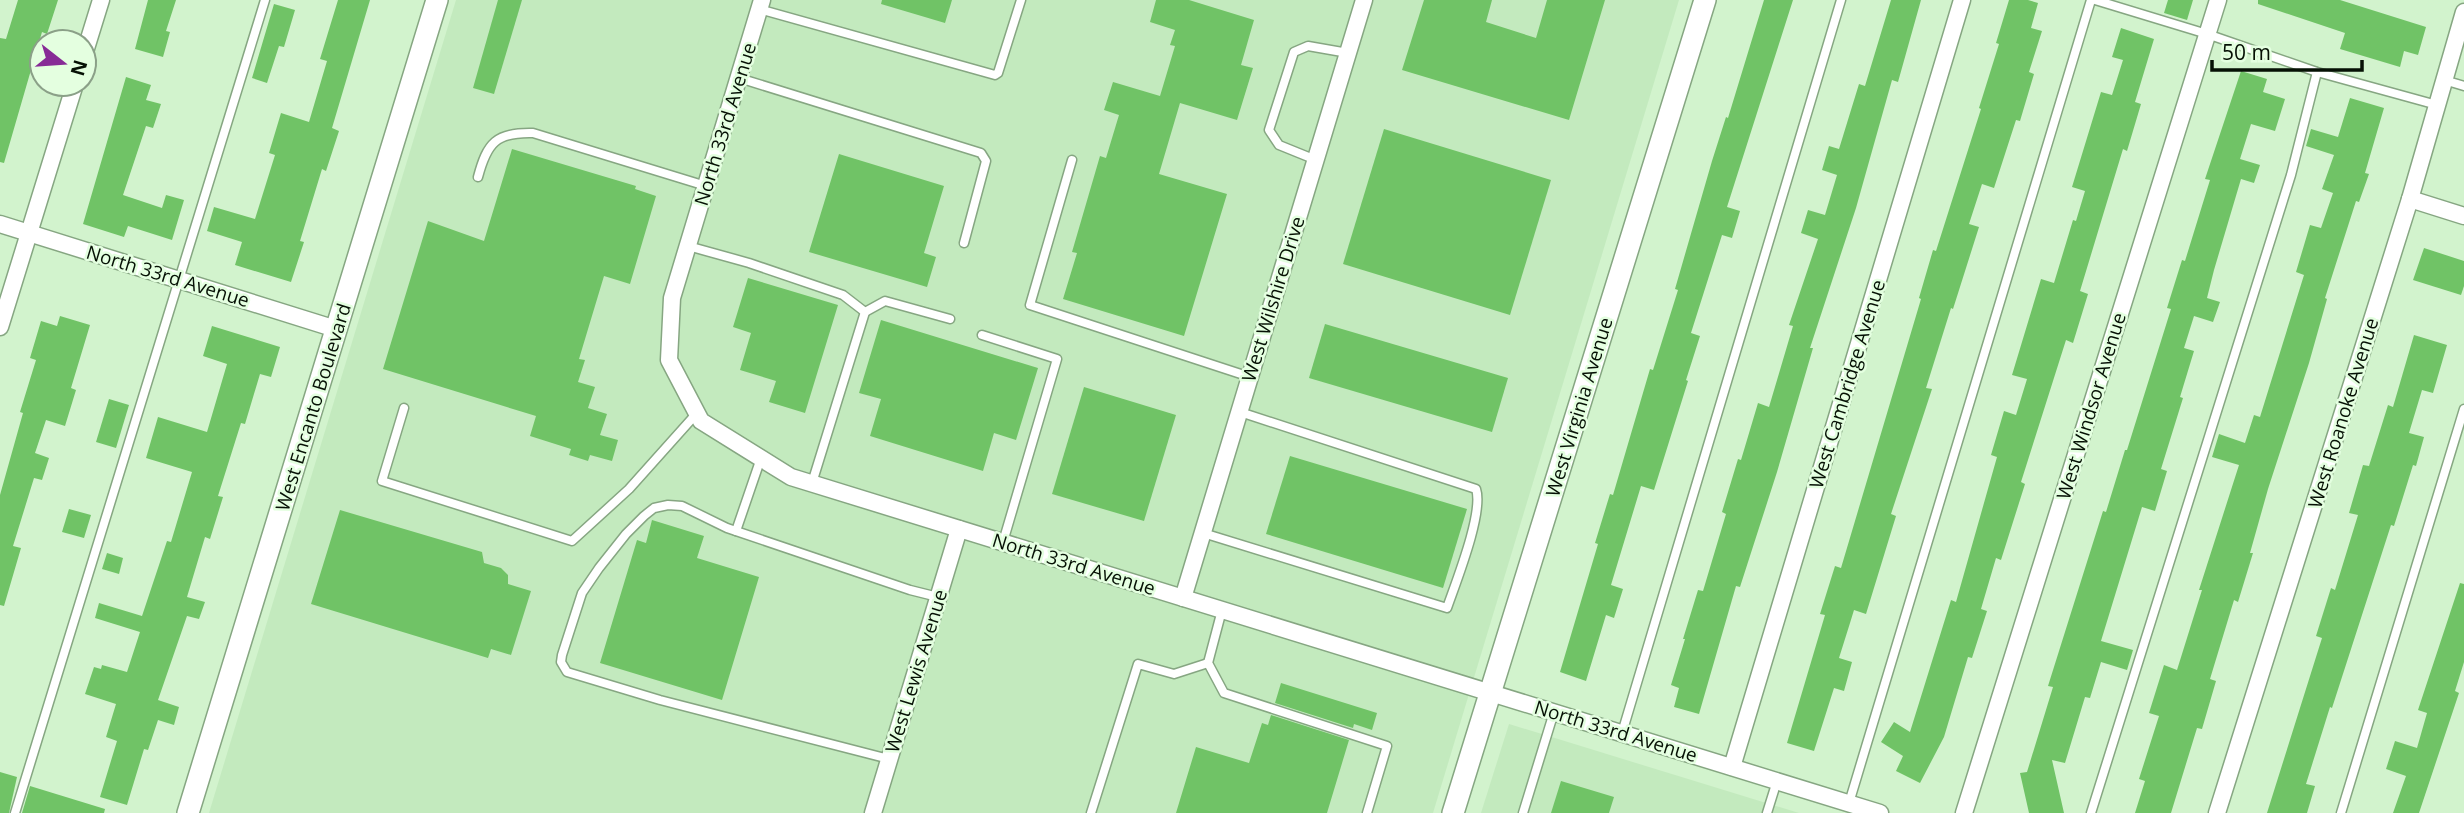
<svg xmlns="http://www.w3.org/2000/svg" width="2464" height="813" viewBox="0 0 2464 813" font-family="'Open Sans',sans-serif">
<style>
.built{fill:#c3eabe}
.building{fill:#70c366}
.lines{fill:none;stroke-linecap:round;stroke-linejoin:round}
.service-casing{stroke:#86a682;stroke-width:11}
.minor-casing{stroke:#86a682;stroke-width:19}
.tertiary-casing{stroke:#86a682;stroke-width:24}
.service{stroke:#fff;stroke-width:8}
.minor{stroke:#fff;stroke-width:16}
.tertiary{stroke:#fff;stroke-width:21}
.labels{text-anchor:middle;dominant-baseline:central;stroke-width:5;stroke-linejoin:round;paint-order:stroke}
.street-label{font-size:19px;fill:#061105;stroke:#e4ffe0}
</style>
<rect width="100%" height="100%" fill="#d2f3cd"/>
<!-- built -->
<g class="built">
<polygon points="456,0 1679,0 1433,813 209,813"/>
<polygon points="1509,724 1799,813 1481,813"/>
</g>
<!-- building -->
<g class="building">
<polygon points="18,0 58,0 47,34 42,32 4,163 0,162 0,38 6,39"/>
<polygon points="148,0 176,0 166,31 170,32 163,57 135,49"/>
<polygon points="338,0 370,0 332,128 339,131 326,171 322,169 300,241 304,242 291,282 235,265 242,242 207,231 214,207 255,219 275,155 269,153 281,113 309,122 327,61 320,59"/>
<polygon points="498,0 522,0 494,94 473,88"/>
<polygon points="882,0 952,0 945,23 881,4"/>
<polygon points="1156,0 1189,0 1254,20 1241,65 1253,68 1237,120 1180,103 1159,174 1227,194 1184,336 1063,299 1077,253 1072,252 1100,156 1106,158 1119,115 1104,110 1113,82 1160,96 1175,46 1170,45 1175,30 1150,22"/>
<polygon points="1424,0 1492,0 1486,22 1536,38 1547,0 1605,0 1569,120 1402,70"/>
<polygon points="1764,0 1793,0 1727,207 1740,211 1732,238 1722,235 1691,333 1700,336 1686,380 1688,381 1654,490 1641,486 1611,585 1623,589 1614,618 1606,615 1586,681 1560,672 1598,544 1595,543 1610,494 1613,495 1650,369 1653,370 1678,290 1675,289 1712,161 1726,117 1728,118"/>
<polygon points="1891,0 1921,0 1898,82 1892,80 1856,208 1810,348 1813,348 1777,472 1740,587 1736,586 1699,714 1674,707 1679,688 1671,685 1685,639 1683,639 1698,590 1703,591 1726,514 1722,512 1738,459 1741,460 1758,403 1769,407 1793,326 1789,325 1818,239 1801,233 1808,210 1825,215 1837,175 1822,170 1829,146 1839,149 1859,84 1865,86"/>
<polygon points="2009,0 2028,0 2038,3 2031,28 2042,31 2029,72 2034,74 2020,121 2016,120 1994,188 1982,184 1969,224 1979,227 1953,309 1951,308 1926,388 1932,389 1891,514 1896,516 1866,614 1854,610 1850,623 1839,658 1852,662 1844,691 1834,688 1814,751 1787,743 1825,615 1820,614 1835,566 1841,568 1921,299 1919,298 1933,250 1936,251 1981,109 1979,108 1999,44 1996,43"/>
<polygon points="2168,0 2193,0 2187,20 2164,13"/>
<polygon points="2258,0 2340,0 2426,27 2418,55 2404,51 2400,67 2340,49 2345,33 2258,4"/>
<polygon points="274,4 295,10 284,47 279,46 267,83 252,78"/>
<polygon points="2121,28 2154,39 2135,102 2141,104 2127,151 2123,149 2080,291 2088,294 2073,343 2066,340 2021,482 2025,484 2001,560 1996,558 1981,609 1987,611 1972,658 1968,657 1944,737 1920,783 1896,771 1903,756 1881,742 1894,722 1910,732 1951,600 1956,602 1997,457 1991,455 2004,411 2016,415 2027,379 2012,375 2041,279 2054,283 2073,220 2076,221 2085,191 2072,187 2101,92 2112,95 2123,60 2112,57"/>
<polygon points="2241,71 2267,79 2263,92 2285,99 2275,131 2251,124 2240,159 2260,165 2254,183 2241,179 2214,270 2207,298 2220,302 2213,322 2194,316 2184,348 2194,351 2180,397 2183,398 2161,469 2167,471 2155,511 2142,507 2101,641 2133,650 2127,670 2101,662 2090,698 2085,697 2065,763 2052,760 2064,813 2029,813 2020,773 2027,772 2053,687 2048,686 2103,511 2106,512 2125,450 2127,450 2171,309 2167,308 2182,260 2185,261 2210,180 2205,179"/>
<polygon points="126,77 151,85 146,100 161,104 153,128 146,126 123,195 162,208 166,195 184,200 172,240 128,226 124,237 83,224"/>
<polygon points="2350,98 2384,108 2365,173 2369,174 2359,202 2356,201 2325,298 2327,299 2309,363 2268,489 2250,553 2253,553 2238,602 2234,600 2210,679 2216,681 2202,729 2197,728 2171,813 2135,813 2145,781 2139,779 2159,716 2149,713 2164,665 2177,670 2202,590 2199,590 2239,465 2212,457 2219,434 2245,443 2254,415 2260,417 2304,275 2296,272 2310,225 2321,228 2333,193 2322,189 2334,155 2306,146 2311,129 2338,137"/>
<polygon points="1384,129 1551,180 1510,315 1343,264"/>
<polygon points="512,149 636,186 635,189 656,196 630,284 604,276 579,359 585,360 578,382 595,387 588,408 607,414 600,435 618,440 612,461 590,455 588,461 569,455 571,449 530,436 536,416 383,369 428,221 484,241"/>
<polygon points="839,154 944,186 924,253 936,257 927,287 809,252"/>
<polygon points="2424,248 2464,261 2464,286 2461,295 2413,280"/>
<polygon points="748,278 838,305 805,413 769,402 776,381 740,370 751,333 733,327"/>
<polygon points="60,316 90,325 71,388 76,390 65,426 46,420 35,453 49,458 42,480 34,478 13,546 21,548 4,606 0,605 0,495 23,413 20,412 36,360 30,358 41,321 57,326"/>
<polygon points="881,320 1038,368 1016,440 994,433 983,471 870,436 881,399 859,393"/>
<polygon points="1325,324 1508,378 1492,432 1309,378"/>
<polygon points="212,326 280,347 271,377 260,374 245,424 241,423 218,496 223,497 210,539 205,537 187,597 205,602 199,619 187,616 158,700 179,707 174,725 158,720 148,750 144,749 127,805 100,797 117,741 106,737 116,704 85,694 94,667 101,669 102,665 127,672 140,632 95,618 99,603 142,616 167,541 171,542 192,472 146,458 158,417 207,432 227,364 203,356"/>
<polygon points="2414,335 2447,345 2433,393 2422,390 2409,433 2424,437 2416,466 2413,465 2394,526 2391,525 2332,708 2330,707 2306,784 2315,786 2307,813 2267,813 2322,638 2316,636 2331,588 2335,590 2358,515 2349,513 2363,465 2369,466 2388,405 2393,407"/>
<polygon points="1084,387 1176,415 1144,521 1052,494"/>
<polygon points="109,399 129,405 116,448 96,442"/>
<polygon points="1290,456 1467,509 1443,588 1266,534"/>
<polygon points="69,509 91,515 84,538 62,532"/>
<polygon points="340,510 482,552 484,563 501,568 508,575 508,584 531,591 511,655 491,649 488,658 311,604"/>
<polygon points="652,520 704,536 697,558 759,577 722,700 600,663 637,540 646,543"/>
<polygon points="107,553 123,558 119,574 102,569"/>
<polygon points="2460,583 2464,584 2464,662 2455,691 2459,693 2419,813 2393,813 2406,776 2386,769 2395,741 2417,748 2427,713 2418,710"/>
<polygon points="1281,683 1377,713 1372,730 1354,724 1353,728 1275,703"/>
<polygon points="1271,715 1349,740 1327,813 1176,813 1196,747 1249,763 1262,723 1268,725"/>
<polygon points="0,772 17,777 9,813 0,813"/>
<polygon points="1561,781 1614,797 1609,813 1551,813"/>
<polygon points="30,786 105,809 104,813 22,813"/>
</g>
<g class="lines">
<!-- service casing -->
<g class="service-casing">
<g id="service">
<polyline points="2095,0 2207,34 2317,72 2437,105"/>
<polyline points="759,9 995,75 998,73 1021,0"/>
<polyline points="739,78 981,153 986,161 964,243"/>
<polyline points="2444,80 2464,86"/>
<polyline points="1072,160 1030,305 1250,377"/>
<polyline points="1316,160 1279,145 1269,130 1294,52 1308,46 1348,53"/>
<path d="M478 177C487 143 496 132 533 133L706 186"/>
<polyline points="688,246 749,263 843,295 865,312 885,301 950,319"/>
<polyline points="982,335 1057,359 1003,542"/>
<polyline points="404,408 382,481 572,541 629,489 697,413"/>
<polyline points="812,483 865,312"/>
<polyline points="736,531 761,458"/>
<path d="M1203 533 1447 608C1456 582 1484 512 1476 489L1240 412"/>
<polyline points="1222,610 1208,663 1224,693 1387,746 1367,813"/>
<polyline points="1622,733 1841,0"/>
<polyline points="889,759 660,700 567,672 561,662 562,655 582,593 599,568 626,534 644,516 654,508 668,505 682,506 727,528 910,590 938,597"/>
<polyline points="1849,803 2091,0"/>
<polyline points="15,813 265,0"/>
<polyline points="1091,813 1138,664 1174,674 1208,663"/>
<polyline points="1523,813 1554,712"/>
<polyline points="1767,813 1777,781"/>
<polyline points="2091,813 2291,175 2317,72"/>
<polyline points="2341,813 2464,409"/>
</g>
</g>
<!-- minor casing -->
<g class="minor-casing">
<g id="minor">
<polyline points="762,0 672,298 669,360 701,421 791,477 1880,813"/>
<polyline points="84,55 101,0"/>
<polyline points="2410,199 2464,216"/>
<polyline points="0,224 336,329"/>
<polyline points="0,327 75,84"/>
<polyline points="1183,598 1364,0"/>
<polyline points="1732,767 1962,0"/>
<polyline points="873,813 959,529"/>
<polyline points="1964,813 2218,0"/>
<polyline points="2217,813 2410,199 2464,12"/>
</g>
</g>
<!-- tertiary casing -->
<g class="tertiary-casing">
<g id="tertiary">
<polyline points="188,813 437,0"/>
<polyline points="1453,813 1705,0"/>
</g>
</g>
<!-- service -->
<use href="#service" class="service"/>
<!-- minor -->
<use href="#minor" class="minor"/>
<!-- tertiary -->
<use href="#tertiary" class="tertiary"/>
</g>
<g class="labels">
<!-- street labels -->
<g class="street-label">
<text transform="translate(725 124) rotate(-73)">North 33rd Avenue</text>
<text transform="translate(168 276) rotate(17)">North 33rd Avenue</text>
<text transform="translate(1273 299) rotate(-73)">West Wilshire Drive</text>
<text transform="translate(1847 384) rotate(-73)">West Cambridge Avenue</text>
<text transform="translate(2091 406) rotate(-73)">West Windsor Avenue</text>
<text transform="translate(313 407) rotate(-73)">West Encanto Boulevard</text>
<text transform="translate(1579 407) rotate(-73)">West Virginia Avenue</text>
<text transform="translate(2343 413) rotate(-73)">West Roanoke Avenue</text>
<text transform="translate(1074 564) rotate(17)">North 33rd Avenue</text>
<text transform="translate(916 671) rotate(-73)">West Lewis Avenue</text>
<text transform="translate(1616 731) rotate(17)">North 33rd Avenue</text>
</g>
</g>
<!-- north arrow -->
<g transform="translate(63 63) rotate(107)"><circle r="33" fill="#e4ffe0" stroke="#8ba088" stroke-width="2"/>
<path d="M0-5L12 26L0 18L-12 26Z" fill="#872b96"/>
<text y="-10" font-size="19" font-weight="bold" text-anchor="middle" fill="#061105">N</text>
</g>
<!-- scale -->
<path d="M2212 60v10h150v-10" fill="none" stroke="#061105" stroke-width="3.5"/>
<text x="2222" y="60" font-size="21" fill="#061105" stroke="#e4ffe0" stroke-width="5" paint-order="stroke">50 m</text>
</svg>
